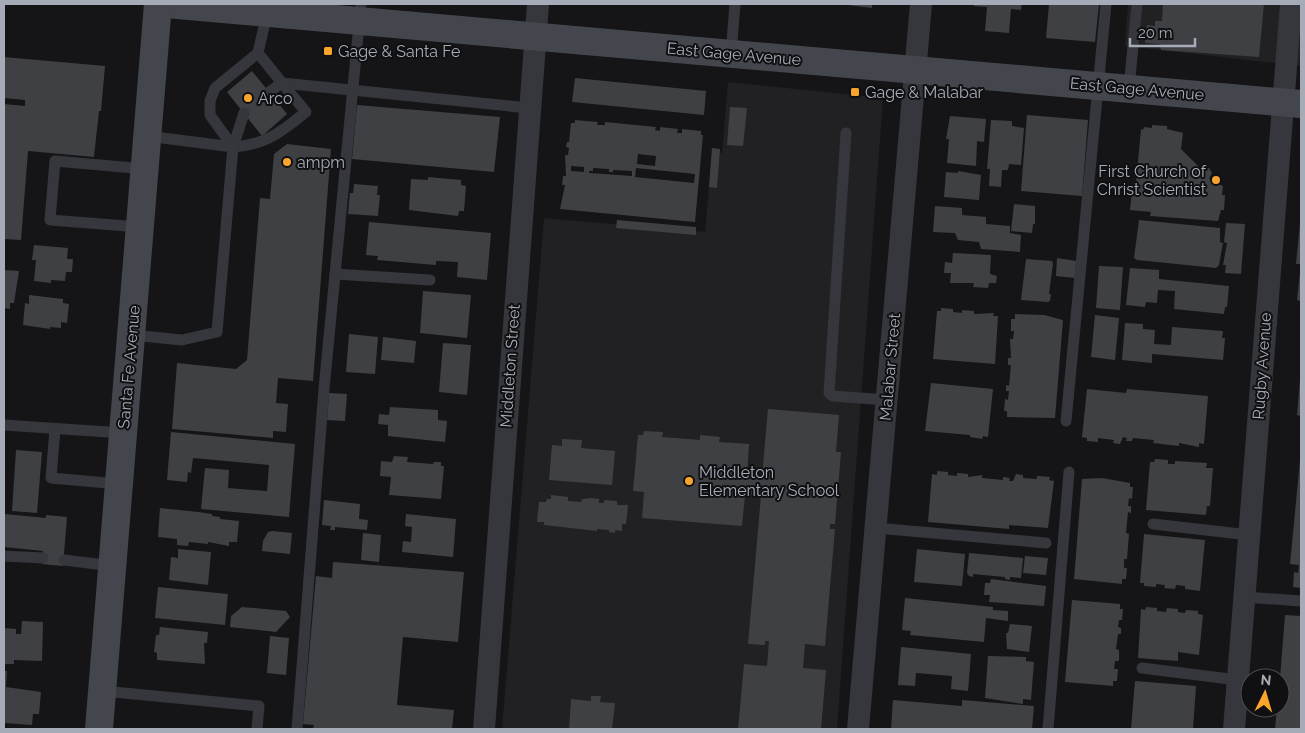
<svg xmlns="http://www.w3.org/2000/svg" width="1305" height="733" viewBox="0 0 1305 733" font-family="Raleway,sans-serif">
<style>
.built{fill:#212124}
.building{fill:#3f4044;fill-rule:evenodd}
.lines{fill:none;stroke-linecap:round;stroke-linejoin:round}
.lane{stroke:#35373c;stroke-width:11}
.street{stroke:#35373c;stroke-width:22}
.secondary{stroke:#43464c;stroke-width:28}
.poi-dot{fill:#f7a52c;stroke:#101012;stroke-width:2}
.labels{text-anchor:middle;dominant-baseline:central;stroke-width:4;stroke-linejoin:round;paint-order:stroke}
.poi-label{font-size:16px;fill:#a6acb7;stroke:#101012;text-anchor:start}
.street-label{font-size:16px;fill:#a6acb7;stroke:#101012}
</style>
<rect width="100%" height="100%" fill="#151517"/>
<!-- built -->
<g class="built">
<polygon points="1128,4 1301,4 1301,66 1125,46"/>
<polygon points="728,82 883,98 837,729 502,729 544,218 705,232 712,152 722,153"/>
</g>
<!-- building -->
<g class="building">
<polygon points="840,4 872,4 872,8"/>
<polygon points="974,4 1022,4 1021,10 1011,9 1009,33 985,31 987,7 974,6"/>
<polygon points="1049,4 1099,4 1095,42 1046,38"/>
<polygon points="1163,4 1264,4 1259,57 1161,50 1160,44 1145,43 1147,25 1155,26 1155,21 1162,21"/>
<polygon points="4,57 105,66 101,111 99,111 94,157 28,151 21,240 4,239 4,104 25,106 25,100 4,98"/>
<polygon points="252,71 287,114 262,136 227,92"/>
<polygon points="575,78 706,91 704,115 572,102"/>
<polygon points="357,105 500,117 494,172 352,159"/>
<polygon points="730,107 747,108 743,146 727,145"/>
<polygon points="1027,115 1088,120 1082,196 1021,191"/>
<polygon points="950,116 986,119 984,142 977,141 976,166 947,163 949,139 946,139"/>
<path d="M575 120 598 122 597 125H605V122L656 127 655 130 660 131V127L678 129 677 133H682V129L701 131V135H703L695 222 560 209 565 185H562L563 176H566L565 155H568L569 148 566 147 567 142H569L571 123H575ZM638 154 656 156 655 166 637 164ZM571 166 584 167V172L571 171ZM593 168 609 169V172H613V170L632 171V176L589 173V171H593ZM636 168 695 174 694 183 635 177Z"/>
<polygon points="991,120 1012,121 1012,126 1024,128 1021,165 1009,164 1008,170 1002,170 1001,187 989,186 990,169 987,169"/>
<polygon points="1152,125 1167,126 1167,129 1183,133 1181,149 1201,169 1209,168 1212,173 1209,179 1217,179 1216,183 1223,186 1222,195 1225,195 1224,210 1221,210 1218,221 1150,216 1151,212 1130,210 1133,183 1136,183 1141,129 1143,130 1144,127 1152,128"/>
<polygon points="287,144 331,149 313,381 278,378 276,403 288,404 286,432 273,431 273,438 172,429 177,363 236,369 247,360 260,198 270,199 274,154"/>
<polygon points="712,148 720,149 717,188 709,187"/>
<polygon points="958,171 981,175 979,200 944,197 946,172 958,173"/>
<polygon points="428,177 461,180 461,185 466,186 464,211 459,211 458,216 409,210 411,179 428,180"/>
<polygon points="354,184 378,186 377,195 380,195 378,216 348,214 350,193 353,193"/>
<polygon points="1014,204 1035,206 1035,224 1033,224 1032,233 1011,231"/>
<polygon points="935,206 962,208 962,215 986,217 986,224 1010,226 1010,233 1021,235 1020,252 981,249 979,242 958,240 955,233 933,232"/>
<polygon points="617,220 696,227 696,235 616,228"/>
<polygon points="1139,220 1220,228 1220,242 1223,243 1219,265 1216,268 1137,260 1134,258"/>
<polygon points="369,222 491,233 487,280 457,277 458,262 436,261 436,265 377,260 378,256 366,255"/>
<polygon points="1226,223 1245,224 1241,274 1225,273 1226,265 1223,265 1227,243 1224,242"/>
<polygon points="1300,223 1301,223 1301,264 1296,264"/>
<polygon points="34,245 68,248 67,259 73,259 72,272 66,272 65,281 51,280 51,283 34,281 36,260 32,260"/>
<polygon points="953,253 991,255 990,274 997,276 996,283 989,283 988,288 973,287 974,283 950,283 951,273 944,273 945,262 952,263"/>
<polygon points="1057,258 1076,261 1075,278 1056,276"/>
<polygon points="1026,259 1052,261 1053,264 1049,294 1051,294 1050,301 1048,302 1021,300"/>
<polygon points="1099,266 1123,267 1120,310 1096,308"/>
<polygon points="1130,268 1159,270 1159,279 1229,286 1227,307 1225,307 1224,314 1174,309 1175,291 1158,290 1157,303 1146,302 1145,307 1126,305"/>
<polygon points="4,270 19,271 14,303 10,303 10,309 4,308"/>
<polygon points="1300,272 1301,272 1301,301 1297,300"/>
<polygon points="423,291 471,295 467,338 420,333"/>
<polygon points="29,295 63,299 63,303 69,304 67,323 61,322 61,328 50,327 50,329 23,325 25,303 29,304"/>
<polygon points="941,308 953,309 953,312 962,313 962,310 974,311 974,314 994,313 993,316 998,316 995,364 933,359 937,311 941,311"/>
<polygon points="1015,314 1044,315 1063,320 1055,418 1007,417 1007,411 1004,411 1005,399 1008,400 1009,391 1006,391 1006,385 1009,386 1011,365 1008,365 1008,358 1011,358 1010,339 1013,339 1014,331 1011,331 1011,319 1015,319"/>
<polygon points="1095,315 1119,318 1115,360 1091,357"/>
<polygon points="1125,323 1143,324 1143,329 1155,330 1154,344 1171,345 1172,327 1223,331 1222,338 1225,338 1223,360 1152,354 1152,363 1122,360"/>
<polygon points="349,334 378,337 375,374 346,372"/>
<polygon points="383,337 416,341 414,363 381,360"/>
<polygon points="443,343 471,345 467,395 439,392"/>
<polygon points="1300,379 1301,379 1301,416 1297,415"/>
<polygon points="931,383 993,389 988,437 983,436 982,439 970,437 970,435 925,431"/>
<polygon points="1087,389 1126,393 1127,389 1208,396 1204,444 1199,443 1199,447 1179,443 1179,446 1153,443 1154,440 1133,438 1132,441 1126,441 1127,438 1123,437 1120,444 1113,443 1114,440 1098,438 1098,442 1087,441 1087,438 1082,437"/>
<polygon points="329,393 347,394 345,421 327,420"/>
<polygon points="390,407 438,410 438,420 447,421 445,442 388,436 388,425 378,424 379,414 389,415"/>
<polygon points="768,409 839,415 836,452 841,452 835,524 830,524 830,529 835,529 825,646 805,644 803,668 826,670 821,729 738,729 744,664 767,666 769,641 765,641 765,645 748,644 761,496 745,495 742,526 642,518 644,492 633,491 638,435 643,435 644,431 663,432 662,437 700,440 700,435 720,437 719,442 749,444 747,475 762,477"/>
<polygon points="171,432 295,444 289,517 201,509 205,468 229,470 228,488 267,491 269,465 193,458 191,473 188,472 187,482 167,480"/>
<polygon points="562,439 582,440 581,448 615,451 612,485 549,480 552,445 562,446"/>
<polygon points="16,450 42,452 37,513 12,511"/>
<polygon points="394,456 408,457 407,462 433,464 434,462 441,462 441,466 444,466 441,499 389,495 391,477 380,476 381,461 392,462"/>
<polygon points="1155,459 1168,460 1168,464 1175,464 1175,461 1207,463 1206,468 1213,468 1210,506 1207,506 1206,515 1146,510 1150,462 1154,462"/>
<polygon points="1300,460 1301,460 1301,588 1293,587 1294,572 1298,573 1299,565 1290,564"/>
<polygon points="937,471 948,472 948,475 957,476 957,473 968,474 968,477 982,475 982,478 1003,480 1003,477 1010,478 1009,481 1013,481 1016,474 1023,475 1023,478 1037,479 1037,476 1050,477 1049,480 1054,481 1048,528 1009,525 1009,529 928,522 932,474 937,475"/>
<polygon points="1102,478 1130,483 1130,487 1133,487 1132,499 1129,498 1128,506 1131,506 1131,513 1128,512 1126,533 1129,534 1127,559 1124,559 1124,568 1127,568 1126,579 1122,579 1122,584 1074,579 1082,479"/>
<polygon points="551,495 568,497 568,501 581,502 582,499 591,498 599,499 599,503 604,503 604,500 617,501 617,505 628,505 626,524 622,524 622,531 615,530 615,533 609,532 609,530 597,529 597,531 544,525 544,522 537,522 539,502 546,502 547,499 551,499"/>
<polygon points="324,500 360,504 359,519 368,520 367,530 335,527 335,530 330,530 331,526 322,525"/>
<polygon points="160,508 198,512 212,514 212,516 220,517 220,519 239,521 237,542 229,542 229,546 208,542 208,544 189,542 188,546 177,545 177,539 158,537"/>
<polygon points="4,514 46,518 46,515 67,517 63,566 42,564 43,551 4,547"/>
<polygon points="406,514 456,519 453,557 402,552 403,541 411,542 412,527 405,526"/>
<polygon points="272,531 292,533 290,554 262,551 263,541 268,532"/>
<polygon points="363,533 381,535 379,562 361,560"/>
<polygon points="1144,534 1205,540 1200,591 1185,589 1185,586 1176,585 1175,589 1164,588 1165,585 1156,584 1156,587 1144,586 1144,583 1140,583"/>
<polygon points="178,549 211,552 208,585 169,580 171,557 178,558"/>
<polygon points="917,549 965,554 962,586 914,582"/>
<polygon points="969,553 1023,558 1021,578 1010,577 1010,580 1005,579 1005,577 973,574 973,577 969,576 967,573"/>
<polygon points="1025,556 1048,558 1046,575 1023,573"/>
<polygon points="333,562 464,572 458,642 403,637 397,705 454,710 452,729 313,729 314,725 303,724 316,576 332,578"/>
<polygon points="991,579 1046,586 1044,606 989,602 990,595 984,595 985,583 990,583"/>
<polygon points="158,587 228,594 225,625 155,618"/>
<polygon points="905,598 993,607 993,610 1008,611 1008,621 986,618 984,642 910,635 911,631 902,630"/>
<polygon points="1072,600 1120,604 1120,609 1123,609 1122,620 1119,620 1118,627 1121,628 1121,634 1118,634 1116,649 1119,650 1119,661 1115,661 1114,669 1118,669 1117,681 1113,681 1113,686 1065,682"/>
<polygon points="242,607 286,611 290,617 276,632 230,627 231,616"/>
<polygon points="1146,607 1157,608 1157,611 1166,612 1167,608 1178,609 1178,612 1185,613 1186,610 1198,611 1198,614 1203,615 1199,655 1178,652 1178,661 1138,658 1141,609 1145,610"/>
<polygon points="1285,615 1301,616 1301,729 1275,729 1277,708 1280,708 1280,678"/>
<polygon points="22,621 43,622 42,661 14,660 14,664 4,664 4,628 16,629 16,634 21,634"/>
<polygon points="1010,624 1032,626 1029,652 1007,649 1006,633 1008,633"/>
<polygon points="160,627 208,632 207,643 204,643 205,664 157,660 157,653 154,652 156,635 159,635"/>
<polygon points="270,636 289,638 286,675 267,673"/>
<polygon points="901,647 971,654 968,691 951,689 952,676 916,673 915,686 898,685"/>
<polygon points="988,656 1026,657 1026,661 1034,662 1031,700 1023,699 1023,704 985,698"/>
<polygon points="4,671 7,671 6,687 41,692 39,714 33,714 32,725 4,723"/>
<polygon points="1135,681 1196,686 1193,729 1131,729"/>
<polygon points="591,696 601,696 600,702 615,703 612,729 569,729 571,699 591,701"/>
<polygon points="893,700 962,706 962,700 1034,706 1032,729 891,729"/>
</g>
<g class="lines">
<!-- lane -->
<g class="lane">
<polyline points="258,53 282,83 529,108"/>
<polyline points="731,54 735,4"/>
<polyline points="1129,88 1137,4"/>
<polyline points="846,133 829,393 833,396 887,400"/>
<polyline points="233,147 210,115 210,101 215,88 258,53 267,13"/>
<path d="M233 147C266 145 281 132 306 112L282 83 269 92"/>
<polyline points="233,147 244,113"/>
<polyline points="140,227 50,220 55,161 145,169"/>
<polyline points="335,274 430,280"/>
<polyline points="132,335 182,340 217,332 233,147 147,136"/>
<polyline points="1066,421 1106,4"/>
<polyline points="4,425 123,433"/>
<polyline points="55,429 51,478 119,484"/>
<polyline points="1153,524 1249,535"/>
<polyline points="876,528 1046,543"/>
<polyline points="4,556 43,558"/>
<polyline points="64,560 113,566"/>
<polyline points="1244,597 1301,601"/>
<polyline points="1142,668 1238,680"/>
<polyline points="103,691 259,706 257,729"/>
<polyline points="297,729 324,389 361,4"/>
<polyline points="1048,729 1069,472"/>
</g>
<!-- street -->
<g class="street">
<polyline points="484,729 538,4"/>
<polyline points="858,729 921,4"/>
<polyline points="1234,729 1291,4"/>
</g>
<!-- secondary -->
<g class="secondary">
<polyline points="166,4 1301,104"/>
<polyline points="99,729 158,4"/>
</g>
</g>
<!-- markers -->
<g class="poi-dot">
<rect x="323" y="46" width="10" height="10" rx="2.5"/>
<rect x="850" y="87" width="10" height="10" rx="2.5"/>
<circle cx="248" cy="98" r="5"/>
<circle cx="287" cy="162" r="5"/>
<circle cx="1216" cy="180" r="5"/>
<circle cx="689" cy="481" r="5"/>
</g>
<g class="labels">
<!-- poi labels -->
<g class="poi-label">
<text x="338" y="51">Gage &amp; Santa Fe</text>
<text x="865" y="92">Gage &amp; Malabar</text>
<text x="258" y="98">Arco</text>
<text x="297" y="162">ampm</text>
<text x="1206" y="171" text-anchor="end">First Church of<tspan x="1206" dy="18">Christ Scientist</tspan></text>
<text x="699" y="472">Middleton<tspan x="699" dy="18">Elementary School</tspan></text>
</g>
<!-- street labels -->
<g class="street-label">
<text transform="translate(734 54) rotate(5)">East Gage Avenue</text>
<text transform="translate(1137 89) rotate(5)">East Gage Avenue</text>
<text transform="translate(510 366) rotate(-86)">Middleton Street</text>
<text transform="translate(1262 366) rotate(-86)">Rugby Avenue</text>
<text transform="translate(129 367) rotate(-85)">Santa Fe Avenue</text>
<text transform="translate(890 367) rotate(-85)">Malabar Street</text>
</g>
</g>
<!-- border -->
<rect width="1305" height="733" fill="none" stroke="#a6acb7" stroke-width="10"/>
<!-- north arrow -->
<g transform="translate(1265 693) rotate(5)"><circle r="24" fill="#101012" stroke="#4c4e54"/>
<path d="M0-4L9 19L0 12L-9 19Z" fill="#f7a52c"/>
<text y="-8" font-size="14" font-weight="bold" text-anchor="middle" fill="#a6acb7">N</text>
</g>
<!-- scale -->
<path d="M1130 38v8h65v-8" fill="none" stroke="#a6acb7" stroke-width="2.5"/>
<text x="1138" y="38" font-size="15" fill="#a6acb7" stroke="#101012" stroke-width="4" paint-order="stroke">20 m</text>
</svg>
